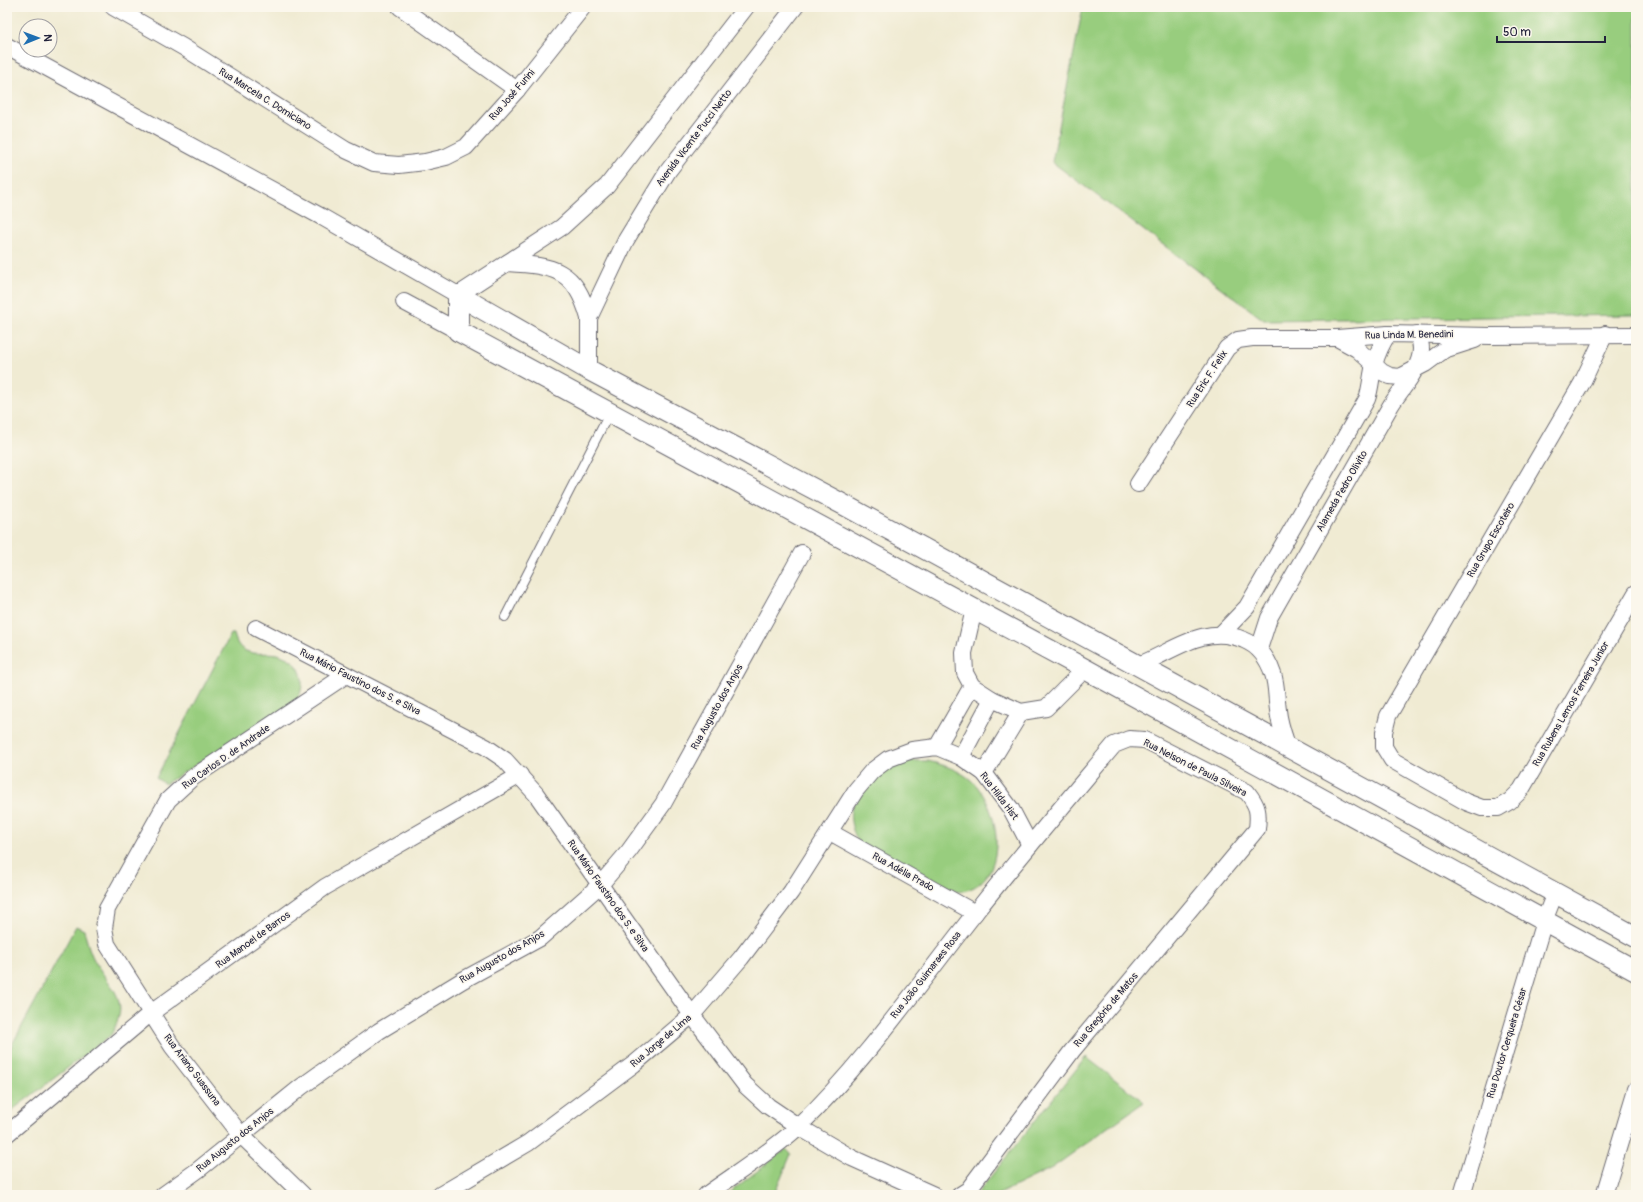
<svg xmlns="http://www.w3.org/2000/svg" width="1643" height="1202" viewBox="0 0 1643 1202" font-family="Pangolin,sans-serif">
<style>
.green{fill:#98cd7e;stroke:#5d785c}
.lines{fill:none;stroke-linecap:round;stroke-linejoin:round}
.service-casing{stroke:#6a6870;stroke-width:10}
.minor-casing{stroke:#6a6870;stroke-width:18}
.tertiary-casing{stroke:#6a6870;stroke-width:22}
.service{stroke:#fff;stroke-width:8}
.minor{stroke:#fff;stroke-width:16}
.tertiary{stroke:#fff;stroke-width:20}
.labels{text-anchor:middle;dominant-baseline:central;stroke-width:3;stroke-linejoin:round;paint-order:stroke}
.street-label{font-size:10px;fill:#22223b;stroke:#fbf7ec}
</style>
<rect width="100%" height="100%" fill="#fbf7ec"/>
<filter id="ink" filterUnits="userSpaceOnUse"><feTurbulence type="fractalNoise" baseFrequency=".025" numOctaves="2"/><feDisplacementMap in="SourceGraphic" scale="8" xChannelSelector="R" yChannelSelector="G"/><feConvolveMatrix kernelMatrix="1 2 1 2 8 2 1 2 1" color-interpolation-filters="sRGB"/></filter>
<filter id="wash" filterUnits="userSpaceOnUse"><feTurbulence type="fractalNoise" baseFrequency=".012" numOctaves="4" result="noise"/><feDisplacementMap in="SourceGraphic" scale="16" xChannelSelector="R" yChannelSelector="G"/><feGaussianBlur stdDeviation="0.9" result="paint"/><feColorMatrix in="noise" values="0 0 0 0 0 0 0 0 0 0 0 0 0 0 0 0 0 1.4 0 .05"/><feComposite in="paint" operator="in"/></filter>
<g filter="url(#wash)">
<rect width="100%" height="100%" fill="#f0ebd3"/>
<!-- green -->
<g class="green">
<polygon points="1083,7 1636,7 1636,315 1264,320 1052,162"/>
<path d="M231 634H234C236 642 239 648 246 651 256 656 270 651 280 655 304 662 307 684 296 703L165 784 156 778Z"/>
<path d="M928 761C944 765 960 770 972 781 1003 810 1010 887 957 892L858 843C845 813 849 805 870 782 879 772 889 765 903 762 911 760 920 761 928 761Z"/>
<path d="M76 926 84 930C87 942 90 954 97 965 115 993 130 1001 111 1035L7 1114V1054Z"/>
<polygon points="1086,1057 1144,1102 1052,1168 997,1195 976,1195"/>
<polygon points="786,1149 791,1154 774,1195 726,1195"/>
</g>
</g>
<g filter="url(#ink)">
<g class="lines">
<!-- service casing -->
<g class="service-casing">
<polyline id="service" points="505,617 610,412"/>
</g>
<!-- minor casing -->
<g class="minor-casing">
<g id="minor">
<polyline points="113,7 183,47 346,150 374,163 399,165 425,162 446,157 466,147 517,90 583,7"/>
<polyline points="400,7 517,90"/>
<polyline points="7,46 322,217 458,295 562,227 607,186 746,7"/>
<path d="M507 263C555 266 575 269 589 318"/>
<polyline points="404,302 458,331"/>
<polyline points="1605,334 1582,383 1388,716 1384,732 1384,747 1392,760 1466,802 1482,808 1498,808 1510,801 1521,790 1636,593"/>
<polyline points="1337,338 1357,349 1382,372 1390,376 1400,377 1425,364 1444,350 1475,340"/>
<polyline points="589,370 589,318 626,240 668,171 795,7"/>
<polyline points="1138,484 1227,348 1238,340 1252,338 1337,338 1388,334 1491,336 1636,335"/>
<polyline points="974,609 964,653 965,673 972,686 992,699 1021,712 1046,708 1085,669"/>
<polyline points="256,628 486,747 505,760 536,794 692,1015 745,1085 768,1106 799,1127 852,1158 934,1195"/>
<path d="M1222 633 1247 607 1367 399C1371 387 1371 376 1374 365 1377 354 1382 343 1388 334"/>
<path d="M1259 649 1269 618 1391 405C1401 389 1421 369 1421 349 1421 344 1419 338 1417 334"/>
<path d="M1139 665C1174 651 1205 623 1244 640 1259 646 1268 659 1273 674 1277 686 1276 697 1278 710 1279 723 1284 736 1288 748"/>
<polyline points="937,747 972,686"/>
<polyline points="961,757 992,699"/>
<polyline points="984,773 1021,712"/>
<polyline points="830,832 975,913"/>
<polyline points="7,1134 151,1013 325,887 520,775"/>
<polyline points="163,1195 198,1170 301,1087 379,1031 463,980 540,938 600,885 629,851 663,804 802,553"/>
<polyline points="303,1195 241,1135 172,1046 107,944 104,928 107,909 168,800 192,778 346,675"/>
<polyline points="440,1195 528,1143 634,1064 692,1015 741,958 791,892 856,790 872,771 888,759 912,750 937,747 961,757 984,773 1011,809 1030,845"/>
<path d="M706 1195C735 1174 774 1150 799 1126 865 1062 918 985 975 913 1020 856 1067 801 1114 745L1129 739 1145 740 1247 792C1258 806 1259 812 1257 829L1072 1051 968 1190 960 1195"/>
<polyline points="1462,1195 1544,921 1555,893"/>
<polyline points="1604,1195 1636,1089"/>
</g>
</g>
<!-- tertiary casing -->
<g class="tertiary-casing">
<g id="tertiary">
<polyline points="458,295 589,370 846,506 1636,937"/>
<polyline points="458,295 458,331"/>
<polyline points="458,331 1085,669 1636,971"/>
</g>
</g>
<!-- service -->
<use href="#service" class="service"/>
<!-- minor -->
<use href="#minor" class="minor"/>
<!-- tertiary -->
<use href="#tertiary" class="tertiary"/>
</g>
</g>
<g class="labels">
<!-- street labels -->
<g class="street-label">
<text transform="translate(512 95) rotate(-49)">Rua José Furini</text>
<text transform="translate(265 99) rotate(32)">Rua Marcela C. Domiciano</text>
<text transform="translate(694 138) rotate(-53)">Avenida Vicente Pucci Netto</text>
<text transform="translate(1409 335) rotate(-1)">Rua Linda M. Benedini</text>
<text transform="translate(1207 379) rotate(-57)">Rua Eric F. Felix</text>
<text transform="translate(1342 491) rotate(-60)">Alameda Pedro Olivito</text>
<text transform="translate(1491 540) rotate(-60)">Rua Grupo Escoteiro</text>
<text transform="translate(360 682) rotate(27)">Rua Mário Faustino dos S. e Silva</text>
<text transform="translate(1571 704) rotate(-60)">Rua Rubens Lemos Ferreira Junior</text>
<text transform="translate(717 707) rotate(-61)">Rua Augusto dos Anjos</text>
<text transform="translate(226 757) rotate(-35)">Rua Carlos D. de Andrade</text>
<text transform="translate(1195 768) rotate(27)">Rua Nelson de Paula Silveira</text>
<text transform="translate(999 796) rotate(53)">Rua Hilda Hist</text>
<text transform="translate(903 872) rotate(29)">Rua Adélia Prado</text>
<text transform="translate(608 896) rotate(55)">Rua Mário Faustino dos S. e Silva</text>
<text transform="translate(253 940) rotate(-36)">Rua Manoel de Barros</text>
<text transform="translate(502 957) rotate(-30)">Rua Augusto dos Anjos</text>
<text transform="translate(926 975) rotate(-52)">Rua João Guimaraes Rosa</text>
<text transform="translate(1106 1010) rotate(-50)">Rua Gregório de Matos</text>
<text transform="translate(661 1041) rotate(-40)">Rua Jorge de Lima</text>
<text transform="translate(1507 1043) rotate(-73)">Rua Doutor Cerqueira César</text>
<text transform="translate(192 1070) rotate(53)">Rua Ariano Suassuna</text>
<text transform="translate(235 1140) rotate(-39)">Rua Augusto dos Anjos</text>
</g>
</g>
<!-- margin -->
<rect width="1643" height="1202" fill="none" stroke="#fbf7ec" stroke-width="24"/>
<!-- north arrow -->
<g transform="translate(38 38) rotate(89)"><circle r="19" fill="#fbf7ec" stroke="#a4a2a5"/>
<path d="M0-3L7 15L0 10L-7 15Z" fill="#1f6fb2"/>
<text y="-6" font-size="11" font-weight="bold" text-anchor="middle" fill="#22223b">N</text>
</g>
<!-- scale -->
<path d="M1497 36v6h108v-6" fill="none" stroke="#22223b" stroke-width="2"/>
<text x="1503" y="36" font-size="12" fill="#22223b" stroke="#fbf7ec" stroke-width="3" paint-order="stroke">50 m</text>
</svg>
